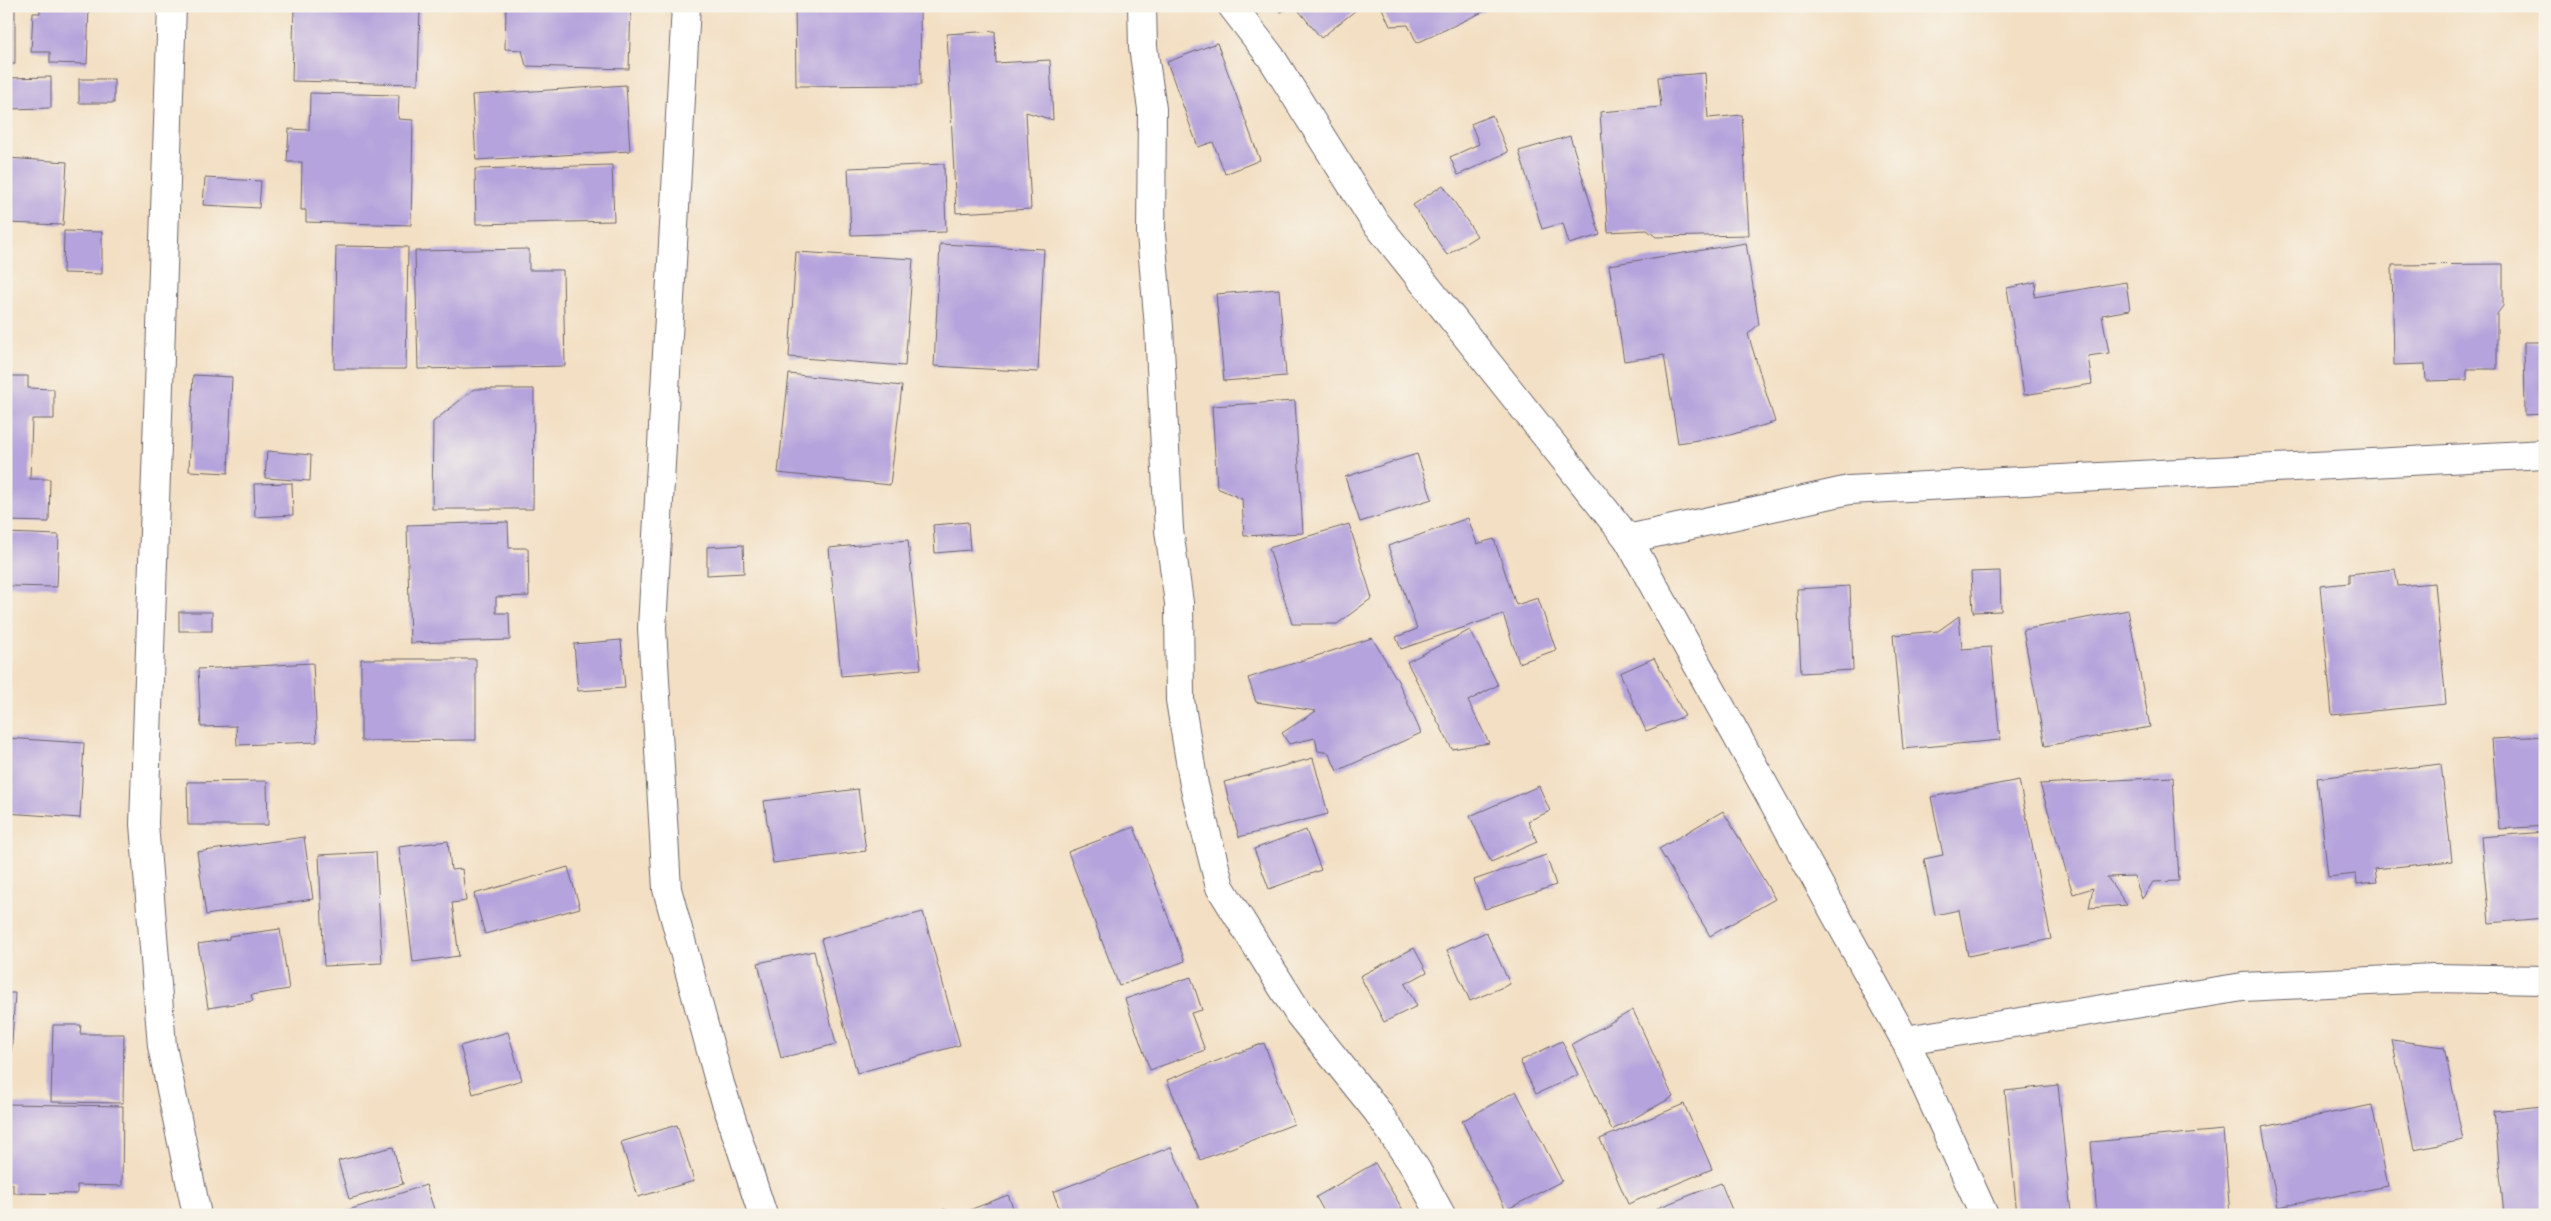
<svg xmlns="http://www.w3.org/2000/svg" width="2551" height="1221" viewBox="0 0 2551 1221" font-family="'Libre Bodoni',serif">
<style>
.building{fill:#b4a3dc}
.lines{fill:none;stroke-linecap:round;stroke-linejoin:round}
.minor-casing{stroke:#6b646b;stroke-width:30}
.minor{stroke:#fff;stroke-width:28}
</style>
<rect width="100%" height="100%" fill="#f7f3e8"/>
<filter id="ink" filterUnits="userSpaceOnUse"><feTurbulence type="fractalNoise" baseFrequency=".02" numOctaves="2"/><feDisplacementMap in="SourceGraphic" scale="10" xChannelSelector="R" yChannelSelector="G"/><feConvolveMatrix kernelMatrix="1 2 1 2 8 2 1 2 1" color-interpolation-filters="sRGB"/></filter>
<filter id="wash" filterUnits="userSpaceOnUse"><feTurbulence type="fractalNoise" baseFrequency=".0096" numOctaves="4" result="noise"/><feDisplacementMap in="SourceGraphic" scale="20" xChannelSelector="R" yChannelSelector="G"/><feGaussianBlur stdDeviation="1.12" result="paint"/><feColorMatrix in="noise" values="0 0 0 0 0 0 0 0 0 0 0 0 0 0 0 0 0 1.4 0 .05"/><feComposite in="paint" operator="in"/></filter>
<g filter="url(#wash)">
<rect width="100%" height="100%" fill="#f3dfc3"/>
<g id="blocks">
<!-- building -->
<g class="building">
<rect x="6" y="6" width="9" height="58"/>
<polygon points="40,6 89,6 87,64 50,63 50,52 31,52 33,13 40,13"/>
<polygon points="294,6 420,6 418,84 292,81"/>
<polygon points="506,6 631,6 629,69 526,66 522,50 505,49"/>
<polygon points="795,6 920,6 921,85 796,86"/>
<polygon points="1277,6 1294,6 1280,12"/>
<polygon points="1295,6 1361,6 1321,38"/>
<polygon points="1381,6 1486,6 1487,10 1417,43 1408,25 1390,26"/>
<rect x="2542" y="6" width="3" height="42"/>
<polygon points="995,31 996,63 1050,60 1053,120 1026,112 1031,209 956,213 947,34"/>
<polygon points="1217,43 1260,160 1225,174 1213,142 1198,147 1167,62"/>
<polygon points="1705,73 1708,118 1742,115 1749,235 1656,237 1647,230 1608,232 1600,112 1661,107 1658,77"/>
<polygon points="51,77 51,108 6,109 6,78"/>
<rect x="79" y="79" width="35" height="24"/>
<polygon points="626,85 630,151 476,160 472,95"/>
<polygon points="310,93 399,95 398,119 413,120 411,225 306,222 306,210 301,210 302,162 287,162 289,129 309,130"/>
<polygon points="1492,115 1508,152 1458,175 1450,157 1479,144 1471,124"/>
<polygon points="1570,136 1600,235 1569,244 1563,223 1542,229 1519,151"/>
<polygon points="7,158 67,162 63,225 6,223"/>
<polygon points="944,164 946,232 851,235 848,168"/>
<polygon points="612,165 614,221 476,224 475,169"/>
<polygon points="205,178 261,181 259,208 203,205"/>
<polygon points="1443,185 1477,236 1447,255 1413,205"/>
<polygon points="64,231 102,232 102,274 63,273"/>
<polygon points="1746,243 1759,324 1748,334 1775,422 1730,435 1678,443 1664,355 1624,361 1609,265"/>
<polygon points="940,244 1044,249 1038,372 934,366"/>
<polygon points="336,246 408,247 406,369 334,369"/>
<polygon points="529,249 529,270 563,270 565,366 418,369 415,251"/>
<polygon points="796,252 913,259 905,366 789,357"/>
<polygon points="2503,264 2503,306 2497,314 2497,369 2467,369 2467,380 2426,381 2425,364 2394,365 2392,265"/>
<polygon points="2036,282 2034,297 2126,282 2130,310 2102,315 2109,353 2088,356 2092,384 2024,395 2007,288"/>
<polygon points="1279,289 1286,376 1224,381 1216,294"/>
<polygon points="2524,342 2545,342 2545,414 2525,415"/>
<polygon points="789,374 902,386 890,485 778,473"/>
<polygon points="193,375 232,377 228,473 189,471"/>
<polygon points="6,376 28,376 28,388 54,389 54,419 32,419 30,479 50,479 49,522 6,521"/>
<polygon points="474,389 534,389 533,509 432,509 433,422"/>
<polygon points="1295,401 1303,533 1244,536 1242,499 1217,488 1212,406"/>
<polygon points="267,451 311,455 310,481 265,478"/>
<polygon points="1417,454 1432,499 1360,522 1345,477"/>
<polygon points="292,483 293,515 255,517 254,484"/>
<polygon points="1468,518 1477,544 1494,539 1516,605 1538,598 1556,650 1519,663 1503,614 1401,649 1396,637 1417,629 1388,546"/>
<polygon points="508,522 509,548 528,548 529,596 496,597 496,613 509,613 510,640 410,643 407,525"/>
<polygon points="968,522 970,550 935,553 933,525"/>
<polygon points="1349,524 1372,598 1337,624 1292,624 1269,548"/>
<polygon points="6,533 59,535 57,587 6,586"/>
<polygon points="908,540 921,669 841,676 829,548"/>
<polygon points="743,545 744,573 707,575 707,547"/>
<polygon points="2395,569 2398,586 2435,583 2446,704 2332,715 2320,586 2349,583 2349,574"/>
<polygon points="2000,571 2001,611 1973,612 1971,572"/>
<polygon points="1850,586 1853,670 1801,673 1797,589"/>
<polygon points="2128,610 2150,727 2045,746 2023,630"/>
<rect x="179" y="612" width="33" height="19"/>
<polygon points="1959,616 1962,649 1991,647 2000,740 1903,749 1893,635 1938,631"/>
<polygon points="1470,630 1498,685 1468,701 1489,743 1452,749 1407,662"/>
<polygon points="1372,638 1398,681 1421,733 1337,771 1329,753 1318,751 1315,738 1289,744 1282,733 1316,711 1256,702 1248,678"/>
<polygon points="621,640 625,688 578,691 574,644"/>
<polygon points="1654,658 1685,716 1646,731 1620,673"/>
<polygon points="361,659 476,659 476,740 361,741"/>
<polygon points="313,663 317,742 237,745 236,726 201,727 198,669"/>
<polygon points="2545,736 2545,826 2499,829 2492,739"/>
<polygon points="6,738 84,743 80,818 6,813"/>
<polygon points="1313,758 1328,814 1239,837 1224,782"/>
<polygon points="2441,764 2452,861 2375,869 2377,882 2357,884 2356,874 2328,877 2317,778"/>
<polygon points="2173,777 2179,881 2153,882 2142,899 2134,876 2107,877 2127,905 2089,908 2093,888 2073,894 2040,784"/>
<polygon points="2019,780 2051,939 1968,956 1959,910 1935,915 1924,859 1943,855 1931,797"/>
<polygon points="267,781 268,825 188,825 187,782"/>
<polygon points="1539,786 1550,811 1528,821 1537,842 1491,862 1470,816"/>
<polygon points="858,789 866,851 773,863 764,801"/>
<polygon points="1723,811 1775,899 1710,936 1659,849"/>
<polygon points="1134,827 1185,961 1119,986 1068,852"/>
<polygon points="1306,830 1321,870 1269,889 1254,849"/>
<polygon points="2545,832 2545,918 2489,923 2481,837"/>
<polygon points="304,837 313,899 206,915 197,852"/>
<polygon points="448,841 451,870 462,869 466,901 452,903 459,956 413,962 399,847"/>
<polygon points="376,852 382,963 324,966 319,855"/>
<polygon points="1546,855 1556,885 1485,909 1474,880"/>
<polygon points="568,867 580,908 485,934 474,894"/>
<polygon points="923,912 960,1045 857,1073 821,939"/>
<polygon points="280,929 289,989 251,995 253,1001 208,1008 198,944 229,939 229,936"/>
<polygon points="1486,932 1510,984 1470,1001 1447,950"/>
<polygon points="1414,948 1427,972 1405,984 1417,1006 1384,1022 1360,976"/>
<polygon points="814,951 836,1044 781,1058 758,963"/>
<polygon points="1191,977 1202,1010 1191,1013 1205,1050 1150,1070 1125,999"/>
<polygon points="6,993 15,993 10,1074 6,1074"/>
<polygon points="1633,1010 1673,1097 1612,1130 1572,1044"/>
<polygon points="53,1025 81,1025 80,1034 124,1034 123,1103 51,1102"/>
<polygon points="508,1032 522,1080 473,1094 460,1046"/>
<polygon points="2392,1040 2444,1047 2463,1140 2414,1150"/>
<polygon points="1562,1041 1578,1075 1536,1094 1520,1061"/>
<polygon points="1264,1043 1294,1124 1200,1160 1167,1080"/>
<polygon points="2058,1085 2071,1213 2017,1215 2005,1091"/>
<polygon points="1516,1091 1562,1181 1506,1210 1462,1121"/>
<polygon points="6,1104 123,1106 122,1186 77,1185 77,1194 13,1193 13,1184 6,1183"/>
<polygon points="1684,1104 1712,1169 1628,1204 1600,1139"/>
<polygon points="2372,1105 2388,1186 2278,1207 2262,1127"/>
<polygon points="2542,1106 2545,1130 2545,1215 2504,1215 2494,1111"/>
<polygon points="677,1125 694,1181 638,1197 621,1142"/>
<polygon points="2223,1130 2230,1215 2097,1215 2091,1142"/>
<polygon points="393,1147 403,1184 349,1199 338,1161"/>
<polygon points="1171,1147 1202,1215 1062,1215 1053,1192"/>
<polygon points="1375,1163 1406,1215 1326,1215 1316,1197"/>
<polygon points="1721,1183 1734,1215 1658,1215 1655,1209"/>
<polygon points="426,1185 436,1215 336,1215 336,1214"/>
<polygon points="1008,1195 1016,1215 957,1215"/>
<polygon points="945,1209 947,1215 930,1215"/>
</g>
</g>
</g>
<g filter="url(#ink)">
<use href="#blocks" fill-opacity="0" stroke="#6b646b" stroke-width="1"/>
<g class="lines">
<!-- minor casing -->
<g class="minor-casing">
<g id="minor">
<polyline points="172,6 144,824 162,1046 197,1215"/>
<polyline points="686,6 652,628 667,889 720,1084 763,1215"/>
<polyline points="1142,6 1143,47 1152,109 1151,234 1159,327 1169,530 1179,603 1180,700 1194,785 1220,887 1299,1014 1377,1111 1416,1169 1441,1215"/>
<polyline points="1232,6 1271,57 1373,219 1628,539 1905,1040 1984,1215"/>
<polyline points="1628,539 1849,490 2545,454"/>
<polyline points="1905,1040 2243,987 2434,978 2545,980"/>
</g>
</g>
<!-- minor -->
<use href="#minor" class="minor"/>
</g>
</g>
<!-- margin -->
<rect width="2551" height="1221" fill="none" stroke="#f7f3e8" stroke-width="25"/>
</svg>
